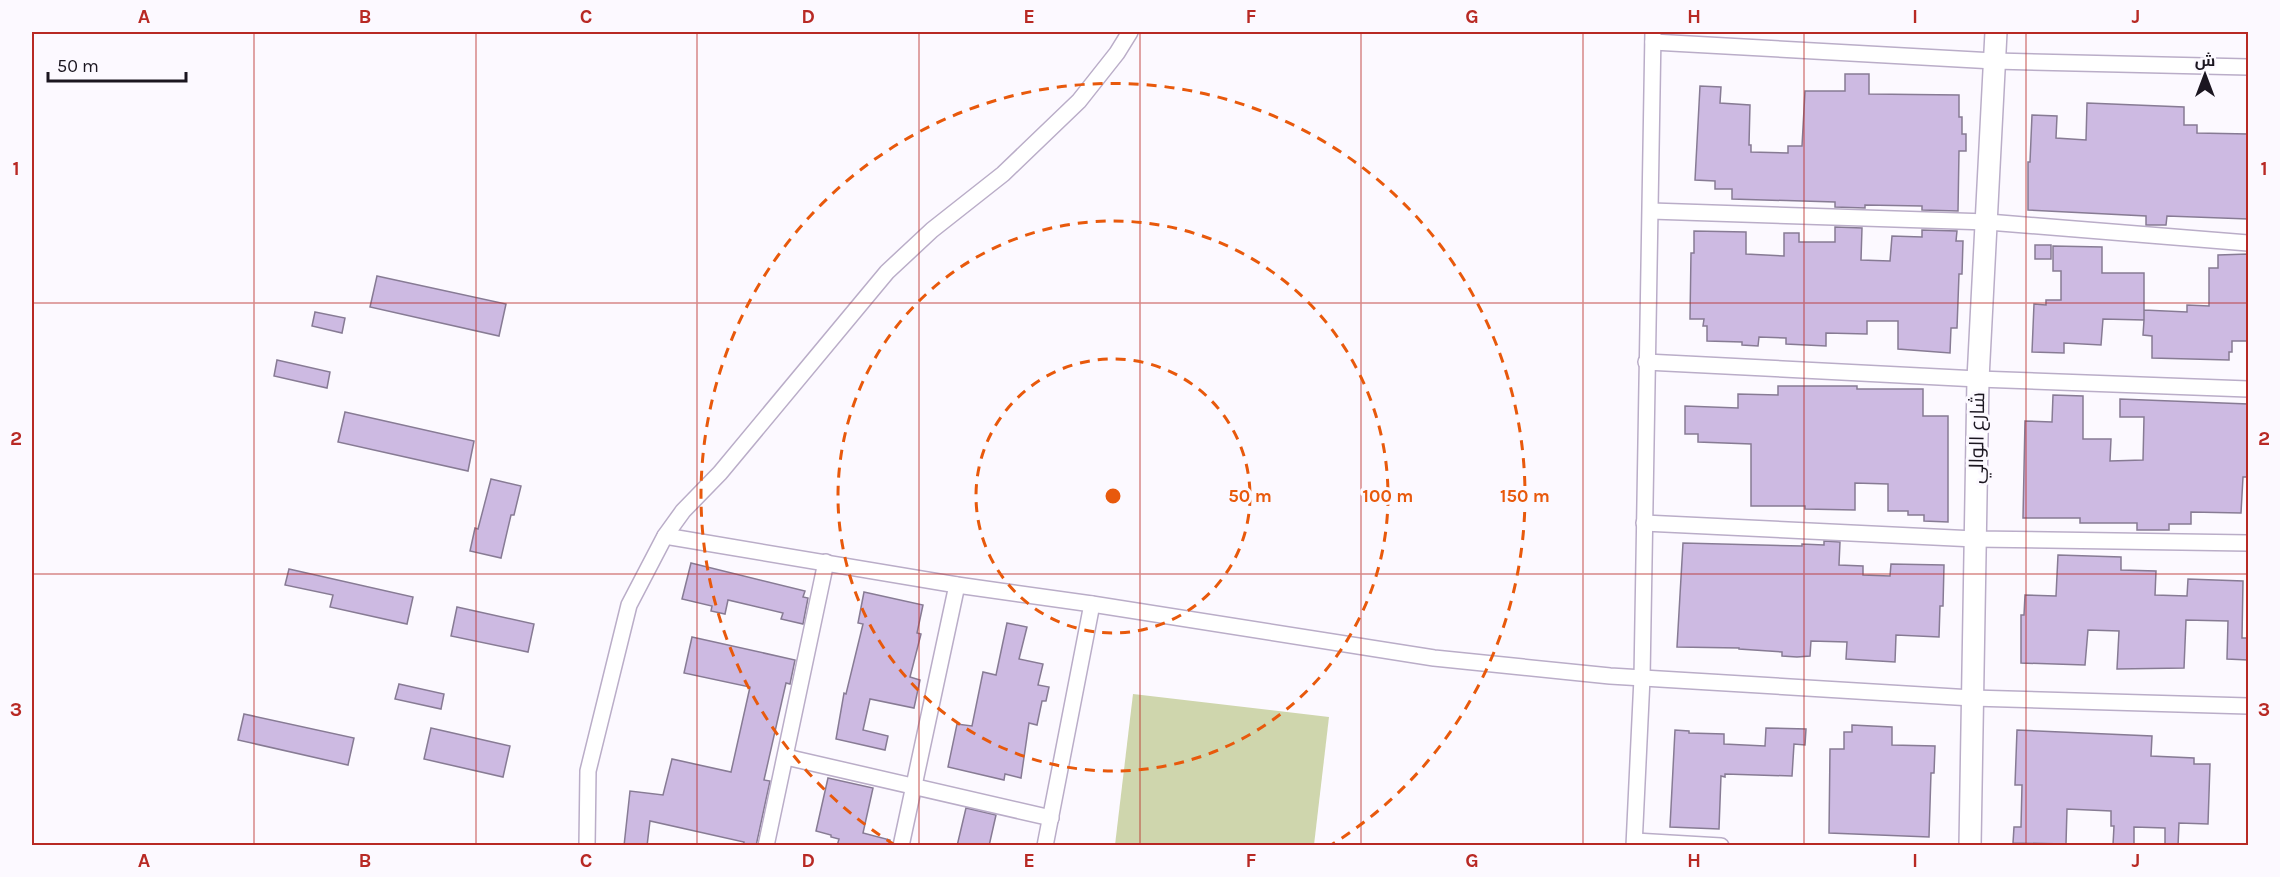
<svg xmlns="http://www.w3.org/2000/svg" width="2280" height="877" viewBox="0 0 2280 877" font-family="Karla,Cairo,sans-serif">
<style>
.garden{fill:#cfd6ad}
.building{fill:#cdbae2;stroke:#877b94;stroke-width:1.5}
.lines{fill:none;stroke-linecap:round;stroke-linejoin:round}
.street-casing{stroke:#baadc8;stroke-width:18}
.secondary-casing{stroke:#baadc8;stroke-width:24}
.street{stroke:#fff;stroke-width:15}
.secondary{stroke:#fff;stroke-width:21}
.grid{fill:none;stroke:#b82924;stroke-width:1.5;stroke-opacity:0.55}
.ring{fill:none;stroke:#e8590c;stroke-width:3;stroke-dasharray:10 8}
.labels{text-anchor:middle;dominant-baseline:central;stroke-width:6;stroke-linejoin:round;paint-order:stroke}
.street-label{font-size:20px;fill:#1b1620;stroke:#fcf9ff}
.centre{fill:#e8590c;stroke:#fcf9ff;stroke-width:3}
.ring-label{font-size:18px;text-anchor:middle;font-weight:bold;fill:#e8590c;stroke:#fcf9ff;stroke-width:6;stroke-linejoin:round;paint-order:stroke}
.neatline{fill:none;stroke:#b82924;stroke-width:2}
.grid-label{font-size:20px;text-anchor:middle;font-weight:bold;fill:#b82924}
</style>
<rect width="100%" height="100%" fill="#fcf9ff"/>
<!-- garden -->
<polygon class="garden" points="1133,694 1329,717 1314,845 1115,845"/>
<!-- building -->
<g class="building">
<polygon points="1845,74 1869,74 1869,94 1959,95 1959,117 1962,117 1962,134 1966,134 1966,151 1959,151 1958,211 1922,210 1922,206 1865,205 1865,208 1835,207 1835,202 1732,199 1732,189 1715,189 1715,181 1695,180 1700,86 1721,87 1720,103 1750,105 1749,145 1751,145 1751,152 1788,153 1788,146 1802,146 1805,91 1845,91"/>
<polygon points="2087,103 2184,107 2184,125 2197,125 2197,133 2248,134 2248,219 2167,216 2166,225 2146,225 2146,216 2028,210 2028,162 2030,162 2032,115 2057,116 2056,138 2086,140"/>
<polygon points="1835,227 1862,228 1861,260 1890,261 1892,236 1922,237 1922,230 1957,231 1956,241 1963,241 1962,274 1959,274 1957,328 1951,328 1950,353 1898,349 1898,321 1867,321 1867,334 1826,333 1826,346 1786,344 1786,338 1759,337 1758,346 1742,345 1742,342 1707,341 1707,326 1703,326 1704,319 1690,319 1691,253 1694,253 1694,231 1746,232 1746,254 1784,256 1784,233 1799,233 1799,242 1835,242"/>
<rect x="2035" y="245" width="16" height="14"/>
<polygon points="2053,246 2102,247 2102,273 2144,273 2144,320 2144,310 2187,312 2187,305 2209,306 2209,268 2218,268 2218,255 2248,254 2248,341 2232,341 2232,352 2229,352 2229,360 2152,358 2152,336 2143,335 2144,320 2103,319 2101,345 2064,343 2064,353 2032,352 2034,304 2046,305 2046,300 2061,300 2061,271 2053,271"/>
<polygon points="377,276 506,304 499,336 370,307"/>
<polygon points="315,312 345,318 342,333 312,326"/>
<polygon points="277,360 330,372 327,388 274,376"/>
<polygon points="1778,386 1857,386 1857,389 1923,389 1923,416 1948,416 1948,522 1924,521 1924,515 1908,515 1908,511 1888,511 1888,484 1855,483 1855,510 1805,509 1805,506 1751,506 1751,444 1698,442 1698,434 1685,434 1685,406 1738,408 1738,394 1778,395"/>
<polygon points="2053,395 2083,396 2083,439 2111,439 2110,461 2143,460 2144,417 2120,417 2120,399 2248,404 2248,461 2247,477 2243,477 2241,513 2191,512 2191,524 2169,524 2169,530 2137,530 2137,523 2080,523 2080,518 2023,518 2025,421 2052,422"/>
<polygon points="345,412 474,441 468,471 338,442"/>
<polygon points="491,479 521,486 514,515 511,515 501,558 470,551 475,528 478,529"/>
<polygon points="1824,541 1840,542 1839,565 1863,566 1863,575 1890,576 1891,564 1944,565 1943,606 1940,606 1939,637 1896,635 1895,662 1846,659 1847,642 1811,641 1810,656 1797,657 1782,656 1782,652 1739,649 1739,648 1677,647 1683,543 1802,546 1802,544 1824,545"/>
<polygon points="2058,555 2121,557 2121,570 2156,571 2155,595 2187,596 2188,579 2243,581 2242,638 2248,638 2248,660 2227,659 2228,621 2186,620 2184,668 2117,669 2119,631 2088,630 2085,665 2021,663 2021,615 2024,615 2025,595 2056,596"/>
<polygon points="691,563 805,591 803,597 808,598 803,624 781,619 783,613 728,600 725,614 711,611 712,606 682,599"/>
<polygon points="289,569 413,597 407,624 330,607 333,595 285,585"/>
<polygon points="864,592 923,605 917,633 921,634 910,677 920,680 914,708 870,699 863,730 888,736 885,750 836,739 844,693 846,694 863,624 858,623"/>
<polygon points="457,607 534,624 528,652 451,636"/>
<polygon points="1007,623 1027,627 1019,659 1043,664 1038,685 1049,687 1046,701 1042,701 1037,725 1029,723 1021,778 1005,774 1004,780 948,767 957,724 972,726 983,672 996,675"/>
<polygon points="692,637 795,660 790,684 786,683 764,780 770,781 756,846 743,846 744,842 650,821 647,846 624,846 630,791 663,795 672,759 731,772 750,687 684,673"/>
<polygon points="399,684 444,694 441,709 395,699"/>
<polygon points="244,714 354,738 348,765 238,740"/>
<polygon points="1852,725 1892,727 1892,745 1935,746 1934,773 1931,773 1929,837 1829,833 1830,749 1844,749 1844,732 1852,732"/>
<polygon points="431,728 510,746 503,777 424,759"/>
<polygon points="1766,728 1806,729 1805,745 1794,744 1792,776 1725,774 1725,777 1721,776 1719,829 1670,827 1675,730 1689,731 1689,733 1724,734 1724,744 1765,746"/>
<polygon points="2017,730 2152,736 2151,756 2194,758 2194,764 2210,764 2208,824 2179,823 2178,846 2165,846 2165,828 2134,827 2134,846 2113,845 2114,826 2111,826 2111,811 2067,809 2066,844 2013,843 2014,827 2021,827 2022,785 2015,785"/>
<polygon points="828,778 873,788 863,833 890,840 890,846 837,846 839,839 831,837 831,835 816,831"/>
<polygon points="966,808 996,815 989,846 957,846"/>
</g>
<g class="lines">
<!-- street casing -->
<g class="street-casing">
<g id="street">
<polyline points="1653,42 1994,61 2248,67"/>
<polyline points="1651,211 1988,222 2248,243"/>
<polyline points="1646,362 1978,379 2248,389"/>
<polyline points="1644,523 1975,539 2248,543"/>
<polyline points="665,536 957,585 1092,604 1434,658 1610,676 1972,698 2248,706"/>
<polyline points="786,757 1051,818"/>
<polyline points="1635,841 1721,846"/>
<polyline points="587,846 588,771 629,605 665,536 683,511 720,473 887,272 932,230 1003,174 1079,101 1117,53 1130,32"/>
<polyline points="766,846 826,562"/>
<polyline points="901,846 957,585"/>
<polyline points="1045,846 1092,604"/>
<polyline points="1634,846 1642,678 1653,32"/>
</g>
</g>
<!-- secondary casing -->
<g class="secondary-casing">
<polyline id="secondary" points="1970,846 1978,379 1996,32"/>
</g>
<!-- street -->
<use href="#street" class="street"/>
<!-- secondary -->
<use href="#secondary" class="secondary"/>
</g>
<!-- grid -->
<path class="grid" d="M254 32V846M476 32V846M697 32V846M919 32V846M1140 32V846M1361 32V846M1583 32V846M1804 32V846M2026 32V846M32 303H2248M32 574H2248"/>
<!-- distance rings -->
<g class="ring">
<circle cx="1113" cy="496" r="137"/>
<circle cx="1113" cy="496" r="275"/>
<path d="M895 845A412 412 0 1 1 1331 845"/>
</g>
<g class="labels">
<!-- street labels -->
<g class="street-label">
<text transform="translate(1977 438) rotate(-89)">شارع الوالي</text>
</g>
</g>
<circle cx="1113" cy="496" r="9" class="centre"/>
<g class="ring-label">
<text x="1250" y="502">50 m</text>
<text x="1388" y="502">100 m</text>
<text x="1525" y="502">150 m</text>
</g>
<!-- border -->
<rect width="2280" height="877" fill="none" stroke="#fcf9ff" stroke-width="66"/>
<!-- north arrow -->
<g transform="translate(2205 75)" stroke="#fcf9ff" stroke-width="4.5" paint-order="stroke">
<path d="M0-4.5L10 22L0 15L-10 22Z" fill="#1b1620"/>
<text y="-9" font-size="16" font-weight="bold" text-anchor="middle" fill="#1b1620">ش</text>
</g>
<!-- scale -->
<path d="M48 72v9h138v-9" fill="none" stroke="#1b1620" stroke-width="3"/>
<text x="57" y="72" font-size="18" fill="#1b1620" stroke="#fcf9ff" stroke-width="4.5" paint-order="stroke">50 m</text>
<rect x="33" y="33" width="2214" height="811" class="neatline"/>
<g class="grid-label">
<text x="144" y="23">A</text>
<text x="365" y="23">B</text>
<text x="586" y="23">C</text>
<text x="808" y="23">D</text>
<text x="1029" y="23">E</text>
<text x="1251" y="23">F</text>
<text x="1472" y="23">G</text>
<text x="1694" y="23">H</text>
<text x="1915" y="23">I</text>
<text x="2136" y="23">J</text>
<text x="16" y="175">1</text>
<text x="2264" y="175">1</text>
<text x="16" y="445">2</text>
<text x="2264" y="445">2</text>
<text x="16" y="716">3</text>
<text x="2264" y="716">3</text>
<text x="144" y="867">A</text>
<text x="365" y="867">B</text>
<text x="586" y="867">C</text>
<text x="808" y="867">D</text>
<text x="1029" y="867">E</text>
<text x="1251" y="867">F</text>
<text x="1472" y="867">G</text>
<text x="1694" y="867">H</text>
<text x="1915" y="867">I</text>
<text x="2136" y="867">J</text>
</g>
</svg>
